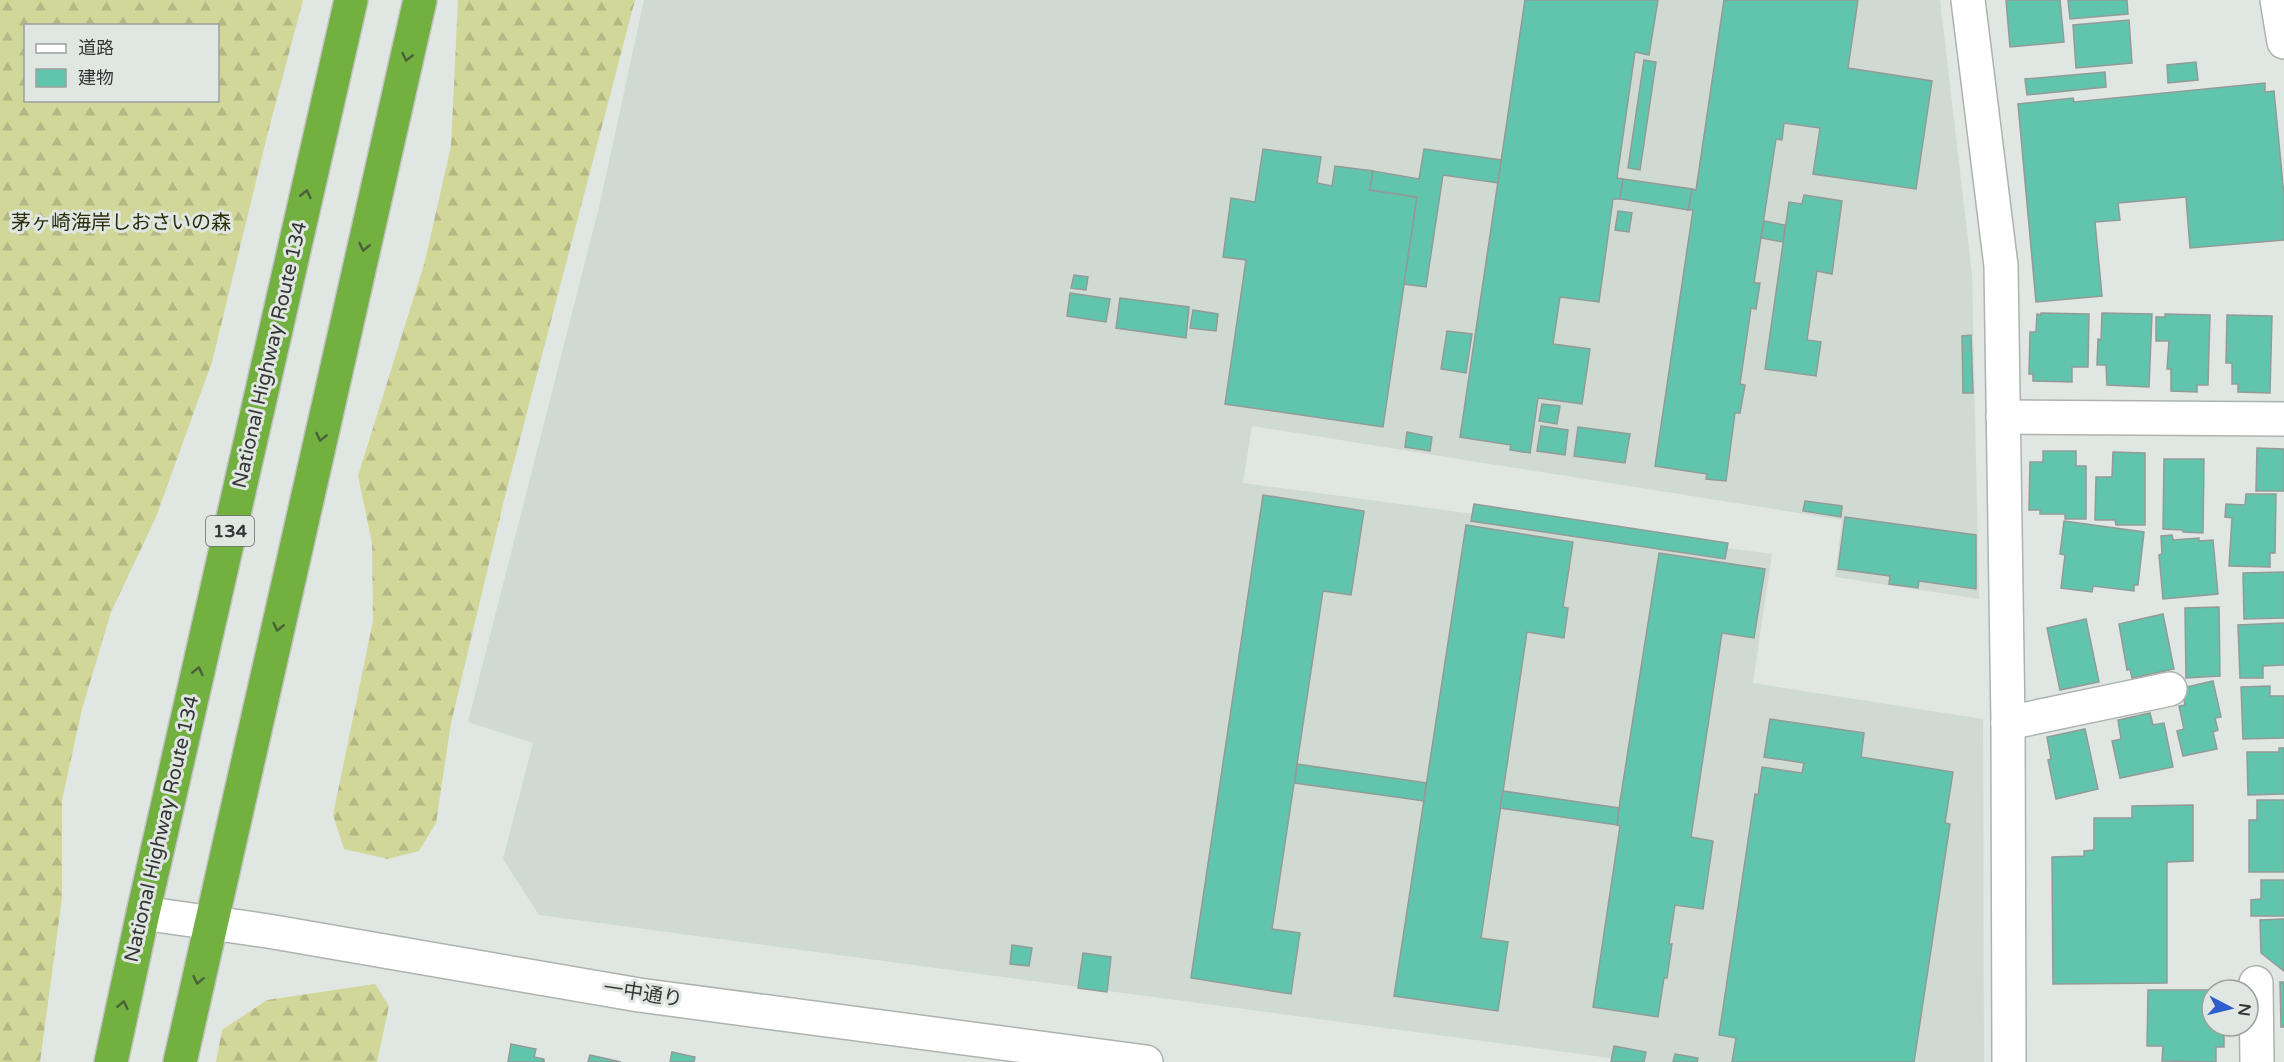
<svg xmlns="http://www.w3.org/2000/svg" width="2284" height="1062" viewBox="0 0 2284 1062" font-family="'Varela Round','Noto Sans JP',sans-serif">
<style>
.built{fill:#cfdbd2}
.forest{fill:url(#forest-firs);fill-rule:evenodd}
.building{fill:#61c5ae;stroke:#939a98;stroke-width:1.5}
.lines{fill:none;stroke-linecap:round;stroke-linejoin:round}
.minor-casing{stroke:#adb3af;stroke-width:36}
.highway-casing{stroke:#c2c3c3;stroke-width:36}
.minor{stroke:#fff;stroke-width:33}
.highway{stroke:#72b040;stroke-width:33}
.oneway{stroke:#4a613a}
.labels{text-anchor:middle;dominant-baseline:central;stroke-width:6;stroke-linejoin:round;paint-order:stroke}
.shield{fill:#e0e6e2;stroke:#686c6a;stroke-width:1.5}
.shield-label{font-size:18px;font-weight:bold;fill:#353736}
.park-label{font-size:20px;fill:#2c2e0b;stroke:#e0e6e2}
.street-label{font-size:20px;fill:#353736;stroke:#e0e6e2}
</style>
<defs>
<pattern id="forest-firs" width="22" height="20" patternUnits="userSpaceOnUse" patternTransform="scale(1.5)"><rect width="22" height="20" fill="#d1d699"/><path d="M5 1l3.5 6h-7zM16 11l3.5 6h-7z" fill="#b4b884"/></pattern>
</defs>
<rect width="100%" height="100%" fill="#e0e6e2"/>
<!-- built -->
<polygon class="built" points="644,0 1940,0 1972,274 1979,599 1835,577 1842,520 1252,426 1243,483 1772,554 1753,683 1983,719 1984,1062 1640,1062 539,915 503,859 533,743 468,722 600,203"/>
<!-- forest -->
<g class="forest">
<path d="M0 0H303L267 136 212 362 156 517 111 612 82 709 62 800V898L40 1062H0ZM26 26H218V100H26Z"/>
<polygon points="458,0 635,0 504,500 451,723 436,823 419,851 388,859 344,849 333,815 373,621 372,543 358,476 425,261 451,146"/>
<polygon points="375,984 389,1006 377,1062 216,1062 222,1030 267,1000"/>
</g>
<!-- building -->
<g class="building">
<polygon points="1525,0 1658,0 1649,55 1635,52 1617,178 1623,179 1620,199 1613,199 1599,302 1560,297 1553,344 1590,349 1582,404 1538,398 1530,453 1510,450 1511,445 1460,437"/>
<polygon points="1724,0 1858,0 1848,68 1932,81 1916,189 1813,174 1820,128 1784,123 1782,140 1776,139 1754,283 1760,283 1756,309 1751,308 1740,384 1745,385 1740,413 1735,413 1726,481 1706,479 1707,474 1655,466 1693,210 1688,210 1692,189 1696,190"/>
<polygon points="2006,0 2060,0 2064,42 2010,47"/>
<polygon points="2068,0 2127,0 2128,14 2070,19"/>
<polygon points="2129,20 2132,63 2076,68 2073,25"/>
<polygon points="1644,60 1656,62 1640,170 1628,168"/>
<polygon points="2196,62 2198,80 2168,83 2167,65"/>
<polygon points="2105,72 2106,87 2027,95 2025,79"/>
<polygon points="2265,83 2265,92 2274,91 2284,196 2284,240 2190,248 2186,197 2118,203 2120,220 2095,222 2102,296 2036,302 2018,104 2073,98 2074,102"/>
<polygon points="1263,149 1321,157 1317,183 1332,186 1335,166 1373,171 1370,190 1417,197 1383,427 1225,404 1246,260 1223,257 1231,198 1255,202"/>
<polygon points="1424,149 1501,160 1498,183 1443,175 1426,287 1404,284 1417,197 1370,190 1373,171 1419,179"/>
<polygon points="1623,179 1692,189 1688,210 1620,199"/>
<polygon points="1804,195 1842,201 1832,274 1817,271 1807,340 1821,342 1816,376 1765,369 1789,202 1802,204"/>
<polygon points="1618,211 1632,213 1629,232 1615,230"/>
<polygon points="1764,221 1785,225 1783,242 1761,238"/>
<polygon points="1074,275 1088,277 1086,290 1071,288"/>
<polygon points="1070,293 1110,299 1106,322 1067,316"/>
<polygon points="1120,298 1189,307 1186,338 1116,328"/>
<polygon points="1193,310 1218,314 1216,331 1190,328"/>
<polygon points="2041,313 2089,314 2088,367 2072,367 2072,382 2033,381 2033,374 2029,374 2030,332 2036,332 2037,314 2041,315"/>
<polygon points="2102,313 2152,314 2149,387 2107,385 2106,365 2097,365 2098,339 2101,340"/>
<polygon points="2165,314 2210,315 2208,385 2197,385 2197,392 2171,391 2171,369 2167,369 2169,341 2156,341 2156,317 2165,317"/>
<polygon points="2227,315 2272,316 2270,393 2238,392 2238,384 2232,384 2232,363 2226,363"/>
<polygon points="1447,331 1472,334 1466,373 1441,369"/>
<polygon points="1971,335 1973,393 1963,393 1962,336"/>
<polygon points="1542,404 1560,406 1557,424 1539,421"/>
<polygon points="1541,426 1568,430 1565,455 1537,451"/>
<polygon points="1578,427 1630,434 1625,463 1574,456"/>
<polygon points="1407,432 1432,437 1430,451 1405,447"/>
<polygon points="2257,448 2284,449 2284,491 2256,491"/>
<polygon points="2043,451 2076,451 2076,466 2086,466 2086,519 2065,519 2065,514 2040,514 2040,510 2029,510 2030,462 2043,462"/>
<polygon points="2113,452 2145,453 2145,525 2116,525 2115,520 2095,520 2096,477 2112,477"/>
<polygon points="2164,459 2204,459 2203,533 2183,532 2183,530 2163,529"/>
<polygon points="2246,494 2276,494 2275,553 2270,553 2270,567 2229,566 2232,518 2225,517 2226,504 2245,505"/>
<polygon points="1263,495 1364,511 1351,595 1323,591 1297,764 1272,929 1300,933 1291,994 1191,978"/>
<polygon points="1805,501 1842,506 1841,517 1803,511"/>
<polygon points="1474,504 1728,543 1725,559 1471,521"/>
<polygon points="1845,517 1976,535 1976,589 1919,581 1918,588 1889,584 1890,576 1838,569"/>
<polygon points="2064,521 2144,532 2138,585 2134,585 2134,591 2093,586 2092,592 2061,588 2065,555 2060,554"/>
<polygon points="1466,525 1573,542 1563,607 1568,608 1564,638 1527,632 1481,938 1508,942 1498,1011 1394,996"/>
<polygon points="2172,535 2173,540 2199,538 2199,541 2213,540 2218,594 2163,599 2159,555 2162,554 2161,536"/>
<polygon points="1659,553 1765,569 1754,638 1722,633 1691,837 1713,841 1703,909 1675,905 1669,944 1672,944 1667,978 1664,978 1658,1017 1593,1007 1620,826 1617,825 1619,808"/>
<polygon points="2284,572 2284,618 2244,619 2243,573"/>
<polygon points="2219,607 2220,676 2186,678 2185,608"/>
<polygon points="2163,614 2174,669 2132,678 2130,669 2127,670 2119,624"/>
<polygon points="2086,619 2099,682 2060,690 2047,628"/>
<polygon points="2284,623 2284,665 2263,666 2263,678 2240,678 2238,625"/>
<polygon points="2213,681 2221,717 2215,718 2218,730 2213,732 2217,749 2183,756 2177,731 2184,729 2179,706 2185,705 2182,688"/>
<polygon points="2270,686 2270,696 2284,696 2284,738 2243,739 2241,687"/>
<polygon points="2150,713 2153,725 2164,723 2173,767 2120,778 2112,741 2121,739 2118,720"/>
<polygon points="1770,719 1864,733 1861,757 1953,772 1945,823 1950,824 1914,1062 1732,1062 1736,1038 1719,1035 1755,794 1758,795 1762,767 1802,773 1804,763 1764,757"/>
<polygon points="2085,729 2098,789 2056,799 2048,760 2051,759 2047,737"/>
<polygon points="2279,748 2284,748 2284,794 2248,795 2247,752 2279,752"/>
<polygon points="1297,764 1426,783 1424,801 1295,783"/>
<polygon points="1503,791 1619,808 1617,825 1500,808"/>
<polygon points="2257,800 2284,800 2284,872 2249,872 2249,820 2257,820"/>
<polygon points="2193,805 2193,861 2167,862 2167,983 2053,984 2052,857 2084,856 2084,851 2094,850 2094,818 2132,818 2132,806"/>
<polygon points="2261,880 2284,880 2284,916 2251,916 2251,900 2261,899"/>
<polygon points="2284,919 2284,971 2261,953 2260,920"/>
<polygon points="1012,945 1032,948 1029,966 1010,964"/>
<polygon points="1083,953 1111,957 1107,992 1078,988"/>
<polygon points="2280,982 2284,982 2284,1027 2281,1027"/>
<polygon points="2148,990 2223,990 2212,990 2212,1026 2224,1026 2224,1047 2216,1047 2216,1062 2162,1061 2163,1046 2147,1046"/>
<polygon points="511,1044 536,1049 534,1057 544,1059 544,1062 508,1062"/>
<polygon points="1614,1046 1646,1052 1644,1062 1611,1062"/>
<polygon points="672,1052 695,1057 694,1062 670,1062"/>
<polygon points="1675,1054 1698,1058 1697,1062 1673,1062"/>
<polygon points="590,1055 621,1062 588,1062"/>
</g>
<g class="lines">
<!-- minor casing -->
<g class="minor-casing">
<g id="minor">
<polyline points="1968,0 2001,266 2008,723 2009,1062"/>
<polyline points="2277,0 2284,42"/>
<polyline points="2003,417 2284,419"/>
<polyline points="2008,723 2170,689"/>
<polyline points="143,913 268,931 639,995 1146,1062"/>
<polyline points="2256,983 2257,1062"/>
</g>
</g>
<!-- highway casing -->
<g class="highway-casing">
<g id="highway">
<polyline points="111,1062 143,913 351,0"/>
<polyline points="180,1062 420,0"/>
</g>
</g>
<!-- minor -->
<use href="#minor" class="minor"/>
<!-- highway -->
<use href="#highway" class="highway"/>
</g>
<!-- one-way arrows -->
<defs><path id="oneway-chevron" d="M-2-3.5L2.5 0L-2 3.5" fill="none" stroke-width="1.6" stroke-linecap="round" stroke-linejoin="round" transform="scale(1.5)"/></defs>
<g class="oneway">
<use href="#oneway-chevron" transform="translate(407 57) rotate(103)"/>
<use href="#oneway-chevron" transform="translate(306 194) rotate(-77)"/>
<use href="#oneway-chevron" transform="translate(364 247) rotate(103)"/>
<use href="#oneway-chevron" transform="translate(321 437) rotate(103)"/>
<use href="#oneway-chevron" transform="translate(278 627) rotate(103)"/>
<use href="#oneway-chevron" transform="translate(198 671) rotate(-77)"/>
<use href="#oneway-chevron" transform="translate(198 980) rotate(102)"/>
<use href="#oneway-chevron" transform="translate(123 1005) rotate(-78)"/>
</g>
<g class="labels">
<!-- shield labels -->
<rect class="shield" x="206" y="516" width="48" height="30" rx="4.5"/>
<g class="shield-label">
<text x="230" y="531">134</text>
</g>
<!-- park labels -->
<g class="park-label">
<text x="121" y="223">茅ヶ崎海岸しおさいの森</text>
</g>
<!-- street labels -->
<g class="street-label">
<text transform="translate(270 355) rotate(-77)">National Highway Route 134</text>
<text transform="translate(162 829) rotate(-77)">National Highway Route 134</text>
<text transform="translate(643 994) rotate(9)">一中通り</text>
</g>
</g>
<!-- legend -->
<rect x="24" y="24" width="195" height="78" fill="#e0e6e2" stroke="#9ca09d" stroke-width="1.5"/>
<rect x="36" y="44" width="30" height="9" fill="#ffffff" stroke="#9ca09d" stroke-width="1.5"/>
<text x="78" y="54" font-size="18" fill="#353736">道路</text>
<rect x="36" y="69" width="30" height="18" fill="#61c5ae" stroke="#9ca09d" stroke-width="1.5"/>
<text x="78" y="84" font-size="18" fill="#353736">建物</text>
<!-- north arrow -->
<g transform="translate(2230 1008) rotate(97)"><circle r="28" fill="#e0e6e2" stroke="#9ca09d" stroke-width="1.5"/>
<path d="M0-4.5L10 22L0 15L-10 22Z" fill="#2c5ecd"/>
<text y="-9" font-size="16" font-weight="bold" text-anchor="middle" fill="#353736">N</text>
</g>
</svg>
